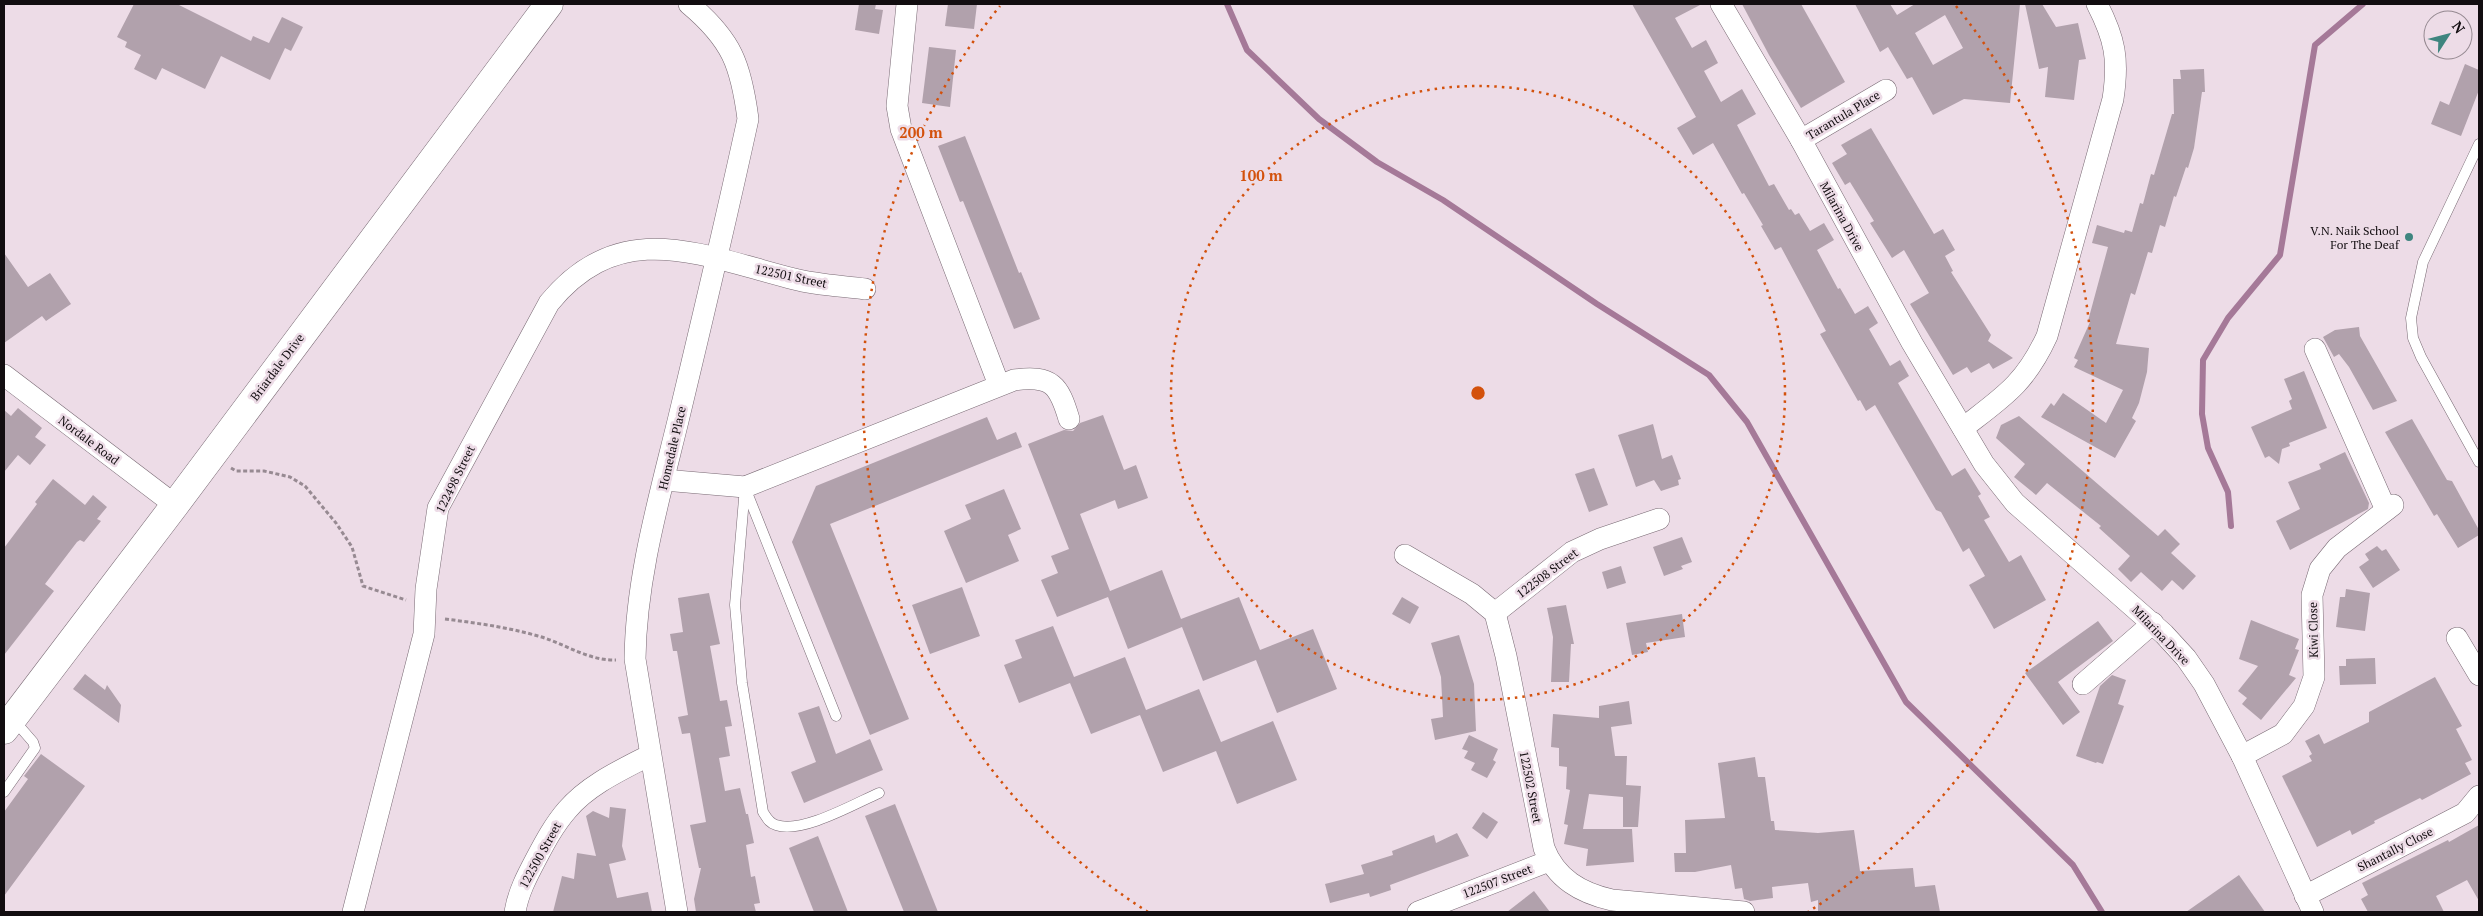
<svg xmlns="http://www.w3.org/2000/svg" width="2483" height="916" viewBox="0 0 2483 916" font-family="'PT Serif',serif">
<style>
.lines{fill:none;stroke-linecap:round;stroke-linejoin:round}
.stream{stroke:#a57998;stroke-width:6}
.building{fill:#b1a1ac;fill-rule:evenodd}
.lane-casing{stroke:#796a74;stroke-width:11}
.street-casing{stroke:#796a74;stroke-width:22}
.secondary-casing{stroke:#796a74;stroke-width:29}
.path{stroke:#978a92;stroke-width:3;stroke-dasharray:4 2.5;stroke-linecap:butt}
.lane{stroke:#fff;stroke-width:10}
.street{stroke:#fff;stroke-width:21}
.secondary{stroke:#fff;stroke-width:28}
.ring{fill:none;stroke:#d3510c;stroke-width:2.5;stroke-dasharray:2.5 5}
.poi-dot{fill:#3e857f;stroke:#eddce7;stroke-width:2}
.labels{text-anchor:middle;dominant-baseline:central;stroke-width:5;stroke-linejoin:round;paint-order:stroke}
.street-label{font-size:12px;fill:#120d10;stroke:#eddce7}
.poi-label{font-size:12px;fill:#120d10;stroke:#eddce7;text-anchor:end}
.centre{fill:#d3510c;stroke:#eddce7;stroke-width:2.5}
.ring-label{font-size:15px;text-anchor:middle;font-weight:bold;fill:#d3510c;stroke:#eddce7;stroke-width:5;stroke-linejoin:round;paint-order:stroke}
</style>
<rect width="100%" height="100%" fill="#eddce7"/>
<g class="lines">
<!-- stream -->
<g class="stream">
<polyline points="1227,4 1247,50 1319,119 1377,162 1443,200 1597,304 1709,375 1747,422 1906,702 2073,865 2102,912"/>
<polyline points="2231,526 2228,492 2208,448 2202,414 2203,360 2228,318 2280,255 2315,45 2363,4"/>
</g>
</g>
<!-- building -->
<g class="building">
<polygon points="134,4 177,4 251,41 253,36 269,43 282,17 303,27 291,51 285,48 270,80 221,56 205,89 162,68 156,80 134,69 141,55 125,47 127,42 117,37"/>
<polygon points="859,4 876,4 875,9 883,10 879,34 855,30"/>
<polygon points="948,4 977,4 974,29 945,26"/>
<polygon points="1632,4 1702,4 1675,18 1692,48 1706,40 1718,63 1704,71 1721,102 1742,89 1756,114 1737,125 1769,186 1774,184 1789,210 1791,209 1795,215 1799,213 1810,231 1824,223 1834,240 1817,250 1838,289 1840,288 1855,314 1868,306 1878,323 1869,329 1890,366 1900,360 1909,376 1898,383 1952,476 1965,468 1981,494 1978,496 1990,517 1984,520 2009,562 2021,555 2046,600 1994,629 1969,585 1985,576 1969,548 1963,552 1941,512 1936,510 1875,405 1866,411 1860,400 1858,401 1820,334 1826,331 1781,247 1775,250 1761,226 1763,225 1744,193 1742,194 1713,143 1693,155 1677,128 1696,117"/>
<polygon points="1742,4 1801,4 1845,82 1801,108 1769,55"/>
<path d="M1855 4H1890L1897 15 1915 4H2020L2010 103 1964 99 1933 115 1912 77 1907 79 1888 47 1880 52ZM1945 15 1963 48 1933 65 1915 33Z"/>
<polygon points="2025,4 2042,4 2056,27 2078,23 2086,59 2079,60 2074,100 2045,97 2048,67 2039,69"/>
<polygon points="929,47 956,50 950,107 922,103"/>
<polygon points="2465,64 2479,70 2479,90 2461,136 2431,124 2440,101 2449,105"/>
<polygon points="2204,69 2205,92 2202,92 2194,148 2188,168 2186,167 2176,197 2174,196 2165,227 2160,225 2152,253 2148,252 2135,295 2131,293 2116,344 2149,348 2147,372 2139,403 2132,418 2136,421 2115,458 2041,417 2051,403 2054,406 2063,393 2106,423 2123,390 2074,367 2078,360 2074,358 2090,322 2088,321 2108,247 2092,243 2097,225 2124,233 2125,230 2132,232 2140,203 2143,204 2151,174 2154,175 2172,114 2174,114 2173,79 2181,79 2180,70"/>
<polygon points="1871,128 1934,234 1943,229 1955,250 1945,256 1953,271 1951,272 1991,335 1988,341 2013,358 1993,369 1989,363 1971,373 1967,367 1953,375 1910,304 1929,293 1904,250 1892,258 1870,223 1874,221 1850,182 1845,185 1832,163 1847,154 1841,145"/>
<polygon points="965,136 1019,273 1021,272 1040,319 1014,329 963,201 960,202 938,146"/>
<polygon points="4,253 28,287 50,273 71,304 46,321 42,316 4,343"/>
<polygon points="2359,327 2360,336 2397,401 2373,410 2349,367 2339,354 2334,357 2323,337 2335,330"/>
<polygon points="2304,371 2327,428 2289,443 2290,446 2282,449 2279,464 2269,456 2265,458 2251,427 2292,409 2289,401 2292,399 2284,379"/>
<polygon points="18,408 42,428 35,437 46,445 30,465 18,455 4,472 4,410 11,416"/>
<polygon points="1103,415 1124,470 1136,465 1148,498 1118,509 1115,500 1080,514 1110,591 1162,570 1181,619 1239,597 1260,650 1313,629 1337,689 1277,713 1256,660 1203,681 1182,627 1128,649 1108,597 1057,617 1041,580 1058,573 1051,556 1069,549 1028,444 1064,430 1073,431 1080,423"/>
<polygon points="2019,416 2158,536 2165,529 2180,544 2171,553 2196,576 2183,590 2172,580 2162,591 2141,572 2131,582 2118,569 2130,556 2099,528 2101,526 2047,483 2036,495 2014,477 2025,464 1996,438 2001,425"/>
<polygon points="987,417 997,440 1016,432 1022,447 830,524 909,719 870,735 792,542 816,486"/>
<polygon points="2412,419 2447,480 2452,481 2479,530 2479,535 2458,548 2437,514 2434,516 2385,432"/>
<polygon points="1653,424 1662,459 1672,455 1681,479 1678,480 1679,485 1661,491 1654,480 1636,487 1618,435"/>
<polygon points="2345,452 2369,503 2368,509 2290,550 2276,521 2300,509 2288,482 2321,469 2319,464"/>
<polygon points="1594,468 1608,505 1589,512 1575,474"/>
<polygon points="53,479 85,505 93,495 107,507 97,519 101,521 84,542 80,540 77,542 45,584 54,591 4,655 4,548 37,504 35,502"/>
<polygon points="1004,489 1021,529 1008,535 1019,561 966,583 944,531 971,519 965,505"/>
<polygon points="1682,537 1692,562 1681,566 1683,569 1664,576 1653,547"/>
<polygon points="2377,546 2382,551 2386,549 2400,570 2373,588 2359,567 2369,560 2365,554"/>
<polygon points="1621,566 1626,583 1607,589 1602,572"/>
<polygon points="962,587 980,636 930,654 912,605"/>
<polygon points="2346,589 2370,593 2365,631 2336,627 2340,597 2345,597"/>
<polygon points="709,593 720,644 710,646 720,701 727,700 732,726 725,727 730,756 719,758 725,791 740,788 746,814 748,814 754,843 746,845 751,877 755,876 760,903 754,904 756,912 696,912 694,899 701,868 699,868 690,825 706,822 690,733 682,734 678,717 688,715 677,651 673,651 670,634 683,632 678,598"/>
<polygon points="1402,597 1419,607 1410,624 1392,614"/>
<polygon points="1566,605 1574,644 1571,644 1569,682 1551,682 1553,637 1547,608"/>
<polygon points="1682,614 1685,637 1646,643 1648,652 1632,655 1626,623"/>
<polygon points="2251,620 2299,639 2295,649 2299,650 2289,675 2296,678 2261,720 2242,704 2247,698 2238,691 2258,666 2239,659"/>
<polygon points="2098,621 2113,641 2058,682 2080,712 2063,725 2025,673"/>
<polygon points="1053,626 1074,677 1125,657 1146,710 1199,689 1221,742 1273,721 1297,780 1237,804 1216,751 1163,772 1140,715 1091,734 1070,683 1019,703 1004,665 1022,658 1015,640"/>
<polygon points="1459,635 1474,684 1476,731 1435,740 1431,719 1443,717 1441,677 1431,643"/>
<polygon points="2375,658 2376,684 2340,685 2339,666 2346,666 2346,659"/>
<polygon points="85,674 105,690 107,685 121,705 119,723 73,689"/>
<polygon points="2112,675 2126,680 2118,704 2124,706 2103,764 2097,762 2096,763 2076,756 2100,686"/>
<polygon points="2435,677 2462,726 2456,729 2472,760 2465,763 2471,774 2422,800 2420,798 2374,821 2375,823 2352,835 2350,830 2317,847 2282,776 2312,761 2309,756 2312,754 2305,741 2319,734 2324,744 2369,722 2369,712"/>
<polygon points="1629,701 1632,724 1611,727 1615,756 1627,756 1626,785 1641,786 1638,827 1623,827 1623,797 1589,794 1583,829 1632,829 1634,862 1586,866 1588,849 1564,844 1568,825 1564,824 1570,790 1566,789 1567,767 1559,766 1559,748 1551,747 1553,714 1599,718 1599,706"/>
<polygon points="819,706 836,754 870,739 883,770 804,803 791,772 816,762 798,713"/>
<polygon points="1469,735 1498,749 1493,760 1496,762 1487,778 1471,770 1475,763 1464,758 1468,751 1462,749"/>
<polygon points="41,754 85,786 4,896 4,812 28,779 24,776"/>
<polygon points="1755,757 1758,777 1765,777 1771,821 1774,821 1775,830 1818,833 1854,830 1860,871 1913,868 1915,887 1935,885 1940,912 1818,912 1818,900 1811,902 1808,883 1772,887 1773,898 1750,901 1744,899 1742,888 1735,889 1731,865 1695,872 1675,872 1674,853 1686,853 1685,820 1725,818 1718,763"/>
<polygon points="895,804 938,912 904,912 865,816"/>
<polygon points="610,807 626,809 622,846 626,860 609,864 617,898 648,892 652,912 553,912 562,876 574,879 577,853 596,856 586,816 593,811 609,818"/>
<polygon points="1483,812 1498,822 1487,839 1472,828"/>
<polygon points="2479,825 2479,901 2467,880 2436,896 2444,912 2368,912 2361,899 2368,895 2362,883 2448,840 2449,842"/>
<polygon points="1457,833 1469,856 1390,885 1391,890 1370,897 1369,893 1330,903 1325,884 1364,874 1361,865 1393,855 1392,851 1434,835 1436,843"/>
<polygon points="818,836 848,912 814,912 789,848"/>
<polygon points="2239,875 2265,912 2186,912"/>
<polygon points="1534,891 1550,912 1507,912"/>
</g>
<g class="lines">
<!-- lane casing -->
<g class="lane-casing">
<g id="lane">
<polyline points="2479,144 2423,262 2411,318 2413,338 2421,357 2479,462"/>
<path d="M745 487 735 605 742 683 763 812C767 818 769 823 776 825 802 834 854 804 879 793"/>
<polyline points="746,490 836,716"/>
<polyline points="4,792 35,748 33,742 13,719"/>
</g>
</g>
<!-- street casing -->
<g class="street-casing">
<g id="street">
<polyline points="907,4 897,106 901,129 999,385"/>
<polyline points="1721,4 1801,140 1912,343 1984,464 2015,503 2164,634 2186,658 2204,684 2242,756 2313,912"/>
<polyline points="1801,140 1886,90"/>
<polyline points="2315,349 2386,510"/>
<polyline points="4,375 175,505"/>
<path d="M1963 428C2003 397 2025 384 2047 336L2113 99C2119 59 2115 39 2097 4"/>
<path d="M664 480 745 487 1014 380C1052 375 1059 385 1069 419"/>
<path d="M1405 555 1472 594 1495 613 1506 656 1544 848C1556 879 1581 893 1612 900L1744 912"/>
<polyline points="1495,613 1572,552 1600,539 1659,519"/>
<polyline points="2457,638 2479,675"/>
<polyline points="2083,684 2153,623"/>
<polyline points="2242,756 2283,734 2304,706 2314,677 2312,595 2320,569 2337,548 2393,505"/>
<polyline points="2305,896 2465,813 2479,796"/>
<path d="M353 912 424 634 426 589 438 508 549 303C621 215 702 256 794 279 817 285 842 286 865 289"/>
<path d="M515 912C518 893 527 876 536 859 545 842 554 825 567 810 588 785 621 770 650 755"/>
<path d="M677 912 635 659C636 578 659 499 678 421 702 321 726 220 748 119 741 65 732 40 689 4"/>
<polyline points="1418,912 1549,861"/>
</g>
</g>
<!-- secondary casing -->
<g class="secondary-casing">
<polyline id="secondary" points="4,730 175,505 549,4"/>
</g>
<!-- path -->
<g class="path">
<polyline points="231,468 236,471 264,471 290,477 305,486 336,523 352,547 363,586 406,600"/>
<path d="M445 619C476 623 507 627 538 636 564 643 588 661 616 660"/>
</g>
<!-- lane -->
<use href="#lane" class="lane"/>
<!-- street -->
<use href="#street" class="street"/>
<!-- secondary -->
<use href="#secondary" class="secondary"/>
</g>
<!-- distance rings -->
<g class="ring">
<circle cx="1478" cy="393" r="307"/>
<path d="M1148 912A615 615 0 0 1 1000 6M1956 6A615 615 0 0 1 1808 912"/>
</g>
<!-- markers -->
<circle class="poi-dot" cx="2409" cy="237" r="5"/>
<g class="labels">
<!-- street labels -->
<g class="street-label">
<text transform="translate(1843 115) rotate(-31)">Tarantula Place</text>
<text transform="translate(1842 216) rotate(61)">Milarina Drive</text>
<text transform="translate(791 276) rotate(12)">122501 Street</text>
<text transform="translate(277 367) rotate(-53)">Briardale Drive</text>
<text transform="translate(89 440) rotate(37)">Nordale Road</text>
<text transform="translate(672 448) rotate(-77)">Homedale Place</text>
<text transform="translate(455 479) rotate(-64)">122498 Street</text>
<text transform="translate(1547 573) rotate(-37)">122508 Street</text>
<text transform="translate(2313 630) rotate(-91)">Kiwi Close</text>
<text transform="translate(2161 635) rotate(46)">Milarina Drive</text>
<text transform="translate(1531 787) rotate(79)">122502 Street</text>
<text transform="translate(2395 849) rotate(-27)">Shantally Close</text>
<text transform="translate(540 855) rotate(-61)">122500 Street</text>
<text transform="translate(1497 881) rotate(-21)">122507 Street</text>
</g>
<!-- poi labels -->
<g class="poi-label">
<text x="2399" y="230">V.N. Naik School<tspan x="2399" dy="14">For The Deaf</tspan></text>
</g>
</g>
<circle cx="1478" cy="393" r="8" class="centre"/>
<g class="ring-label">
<text x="921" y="138">200 m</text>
<text x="1261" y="181">100 m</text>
</g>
<!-- border -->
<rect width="2483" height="916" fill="none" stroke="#120d10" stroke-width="10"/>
<!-- north arrow -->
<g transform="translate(2448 35) rotate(54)"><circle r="24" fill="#eddce7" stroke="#958991"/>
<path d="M0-4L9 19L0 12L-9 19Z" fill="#3e857f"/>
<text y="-8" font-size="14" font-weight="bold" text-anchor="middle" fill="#120d10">N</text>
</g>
</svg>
